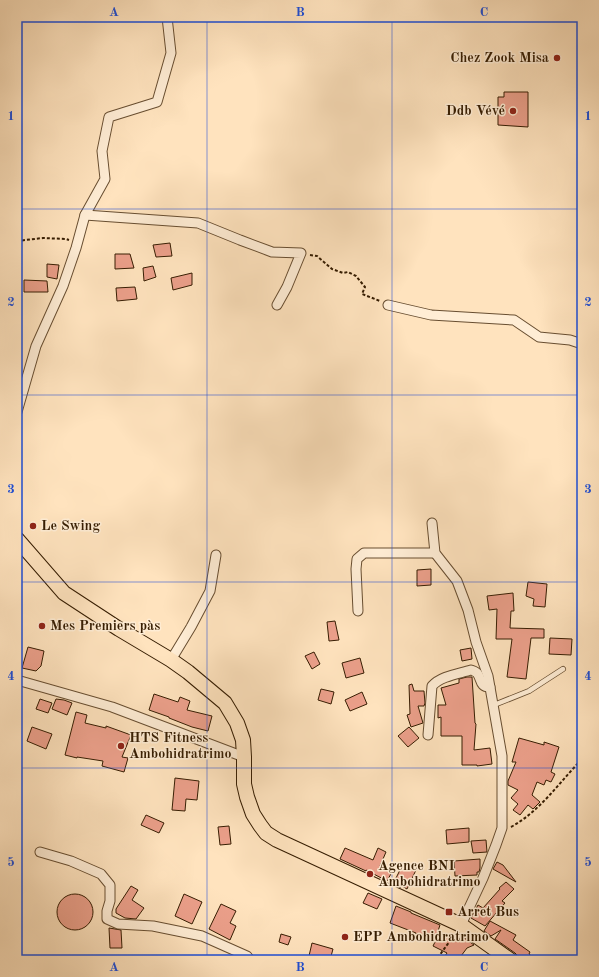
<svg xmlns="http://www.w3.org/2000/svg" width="599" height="977" viewBox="0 0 599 977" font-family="'Old Standard TT',serif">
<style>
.building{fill:#eca08b;stroke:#361d02}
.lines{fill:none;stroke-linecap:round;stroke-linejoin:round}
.lane-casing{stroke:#684e31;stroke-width:6}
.street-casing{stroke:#684e31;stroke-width:11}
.primary-casing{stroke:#361d02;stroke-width:16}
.path{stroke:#361d02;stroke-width:2;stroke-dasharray:3 2;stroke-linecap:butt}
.lane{stroke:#ffedd5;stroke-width:4.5}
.street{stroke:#ffedd5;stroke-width:9}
.primary{stroke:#ffe3be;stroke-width:14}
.grid{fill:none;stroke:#1d4ed8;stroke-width:1;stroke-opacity:0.55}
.poi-dot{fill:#8f2418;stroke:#ffedd5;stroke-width:1.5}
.labels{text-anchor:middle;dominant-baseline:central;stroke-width:3;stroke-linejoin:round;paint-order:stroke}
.poi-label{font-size:14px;font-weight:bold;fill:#361d02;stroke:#ffedd5;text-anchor:start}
.neatline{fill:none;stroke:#1d4ed8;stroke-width:1.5}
.grid-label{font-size:13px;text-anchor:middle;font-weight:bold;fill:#1d4ed8}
</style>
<rect width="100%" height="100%" fill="#ffe3be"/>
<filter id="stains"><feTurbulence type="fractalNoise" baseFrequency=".005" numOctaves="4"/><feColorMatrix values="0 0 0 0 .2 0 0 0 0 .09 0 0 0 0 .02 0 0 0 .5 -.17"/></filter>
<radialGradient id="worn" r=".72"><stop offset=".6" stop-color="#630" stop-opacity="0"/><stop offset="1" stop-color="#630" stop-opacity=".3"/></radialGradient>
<!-- building -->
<g class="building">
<polygon points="504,92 528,92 528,127 498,125 498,97 504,97"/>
<polygon points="170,243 172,256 156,257 153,245"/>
<polygon points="115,254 130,254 134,268 115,269"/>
<polygon points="47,264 59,265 57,279 47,277"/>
<polygon points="153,266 156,277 144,281 143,268"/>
<polygon points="192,273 192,285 173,290 171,278"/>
<polygon points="24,280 47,281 48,292 24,292"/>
<polygon points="135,287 137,299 117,301 116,288"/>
<polygon points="431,569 431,585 417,586 417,570"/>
<polygon points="528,582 547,584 545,607 533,606 534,599 526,596"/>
<polygon points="513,593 514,611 511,611 510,628 544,629 544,638 531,638 526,679 507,677 512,639 496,639 497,609 489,610 487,596"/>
<polygon points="335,621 339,640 329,641 327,622"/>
<polygon points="550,638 572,639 571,655 549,654"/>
<polygon points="28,647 44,651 41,666 36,671 22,668"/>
<polygon points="471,648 472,659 462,661 460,650"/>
<polygon points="314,652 320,664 312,669 305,656"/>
<polygon points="360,658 364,673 346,678 342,663"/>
<polygon points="467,677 472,677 475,723 476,724 474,750 490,748 492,764 477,766 477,765 462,765 462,736 441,736 441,717 438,718 438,705 446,705 441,688 459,683 459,679"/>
<polygon points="412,684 414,691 424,691 425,703 424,706 418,706 423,723 411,727 407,715 410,714 409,685"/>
<polygon points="321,689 334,692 331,704 318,700"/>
<polygon points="362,692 367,704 350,711 345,700"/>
<polygon points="154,694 178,702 180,697 190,701 187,710 212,716 208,731 192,727 169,718 169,717 149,710"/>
<polygon points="40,699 52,703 48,713 36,709"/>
<polygon points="56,699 64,700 72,703 67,715 52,709"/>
<polygon points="76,712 87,715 85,723 106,728 106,726 131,735 122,757 128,758 124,772 102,766 103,761 77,757 77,758 65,755"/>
<polygon points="32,727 52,734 46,749 27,741"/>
<polygon points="409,727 419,738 408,747 398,736"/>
<polygon points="519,738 544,745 544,742 559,747 551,772 555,774 551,782 546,780 544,785 537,782 532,795 540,802 533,809 528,805 520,815 513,810 518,804 511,798 518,790 508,785 508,781 516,762 512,762"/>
<polygon points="175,778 199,781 197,800 186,799 185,811 172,810"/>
<polygon points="146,815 164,823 159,833 141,825"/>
<polygon points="229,826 231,844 220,845 218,827"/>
<polygon points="469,828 469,842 447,844 446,830"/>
<polygon points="486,840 487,852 473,853 471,841"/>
<polygon points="345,848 373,860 378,848 386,852 380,866 392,872 387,881 366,870 366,871 340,859"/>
<polygon points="480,859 480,868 479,872 477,872 477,875 455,876 454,861"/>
<polygon points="497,862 503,865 516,882 493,869"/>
<polygon points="403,864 416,870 407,889 402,886 400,888 399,887 396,878"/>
<polygon points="506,882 514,889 502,901 505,903 485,926 471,918 478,905 483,908 500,889 499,888"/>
<polygon points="131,886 138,890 132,900 144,908 136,919 125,918 116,913 116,909"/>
<polygon points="368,893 382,899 377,909 363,903"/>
<circle cx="75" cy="912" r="18"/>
<polygon points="184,894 202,902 192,924 175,916"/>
<polygon points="221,904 236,911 230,923 236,926 230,940 209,929"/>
<polygon points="396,906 411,912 411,913 440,925 438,931 456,941 460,935 474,945 467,948 458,960 451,960 445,956 447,953 433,946 435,942 416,934 416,933 390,923"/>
<polygon points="490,921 516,935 513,940 530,952 529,954 536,960 522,960 515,953 495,939 501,930 491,936 484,931"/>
<polygon points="109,928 121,930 122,948 110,948"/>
<polygon points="281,934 291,937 288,945 279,942"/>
<polygon points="312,943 333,949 330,960 322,960 309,956"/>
</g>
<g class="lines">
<!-- lane casing -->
<g class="lane-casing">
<polyline id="lane" points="494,705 529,691 563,669"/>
</g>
<!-- street casing -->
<g class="street-casing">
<g id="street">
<polyline points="85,215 198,223 240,240 272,252 301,253 287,287 277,305"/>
<polyline points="388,305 431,315 514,320 539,337 570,340 582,344"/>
<polyline points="17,412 36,346 63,286 76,248 85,215 105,179 102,151 109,117 157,102 171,53 167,17"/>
<polyline points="432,523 435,553 457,581 468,610 476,642 488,676 502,756 502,828 496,845 483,878 461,925"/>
<polyline points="358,611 356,569 357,559 364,553 435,553"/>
<polyline points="171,660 191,627 210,591 216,555"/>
<polyline points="17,680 112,707 244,757"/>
<path d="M428 735 432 686C441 676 458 674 471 670 472 670 476 672 477 673 482 679 479 687 490 687"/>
<polyline points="40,852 71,861 101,874 110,885 110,901 107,911 107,919 118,924 153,926 202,936 247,956 250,960"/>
</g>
</g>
<!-- primary casing -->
<g class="primary-casing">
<polyline id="primary" points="17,539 64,593 119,629 171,660 188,672 225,703 237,723 243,740 244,757 244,784 247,797 253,814 260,825 266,833 277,840 461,925 510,960"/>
</g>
<!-- path -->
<g class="path">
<polyline points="17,241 43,238 66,239 69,240"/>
<polyline points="310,255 317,256 332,269 343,273 348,272 356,276 365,287 362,294 380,301"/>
<path d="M511 827C540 811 559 783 582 759"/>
<polyline points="433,960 439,956 455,934"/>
</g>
<!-- lane -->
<use href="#lane" class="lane"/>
<!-- street -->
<use href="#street" class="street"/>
<!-- primary -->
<use href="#primary" class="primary"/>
</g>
<!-- grid -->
<path class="grid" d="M207 17V960M392 17V960M17 209H582M17 395H582M17 582H582M17 768H582"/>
<!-- markers -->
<g class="poi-dot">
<circle cx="557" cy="58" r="4"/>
<circle cx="513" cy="111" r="4"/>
<circle cx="33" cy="526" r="4"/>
<circle cx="42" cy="626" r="4"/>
<circle cx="121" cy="746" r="4"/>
<circle cx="370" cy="874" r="4"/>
<rect x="445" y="908" width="8" height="8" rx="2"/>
<circle cx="345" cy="937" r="4"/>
</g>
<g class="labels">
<!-- poi labels -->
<g class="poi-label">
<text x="549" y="58" text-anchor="end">Chez Zook Misa</text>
<text x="505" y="111" text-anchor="end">Ddb Vévé</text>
<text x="41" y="526">Le Swing</text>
<text x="50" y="626">Mes Premiers pàs</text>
<text x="129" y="738">HTS Fitness<tspan x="129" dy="16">Ambohidratrimo</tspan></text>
<text x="378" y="866">Agence BNI<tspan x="378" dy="16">Ambohidratrimo</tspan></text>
<text x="457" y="912">Arret Bus</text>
<text x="353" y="937">EPP Ambohidratrimo</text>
</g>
</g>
<!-- margin -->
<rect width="599" height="977" fill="none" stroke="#ffe3be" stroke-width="44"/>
<rect x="22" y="22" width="555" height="933" class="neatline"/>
<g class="grid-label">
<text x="114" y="16">A</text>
<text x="300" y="16">B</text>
<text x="484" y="16">C</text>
<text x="11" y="120">1</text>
<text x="588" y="120">1</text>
<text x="11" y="306">2</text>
<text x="588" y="306">2</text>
<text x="11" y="493">3</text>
<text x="588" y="493">3</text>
<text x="11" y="680">4</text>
<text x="588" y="680">4</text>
<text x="11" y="866">5</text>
<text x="588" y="866">5</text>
<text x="114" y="971">A</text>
<text x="300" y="971">B</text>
<text x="484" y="971">C</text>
</g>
<rect width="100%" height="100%" filter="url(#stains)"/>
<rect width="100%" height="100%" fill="url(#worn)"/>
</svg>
